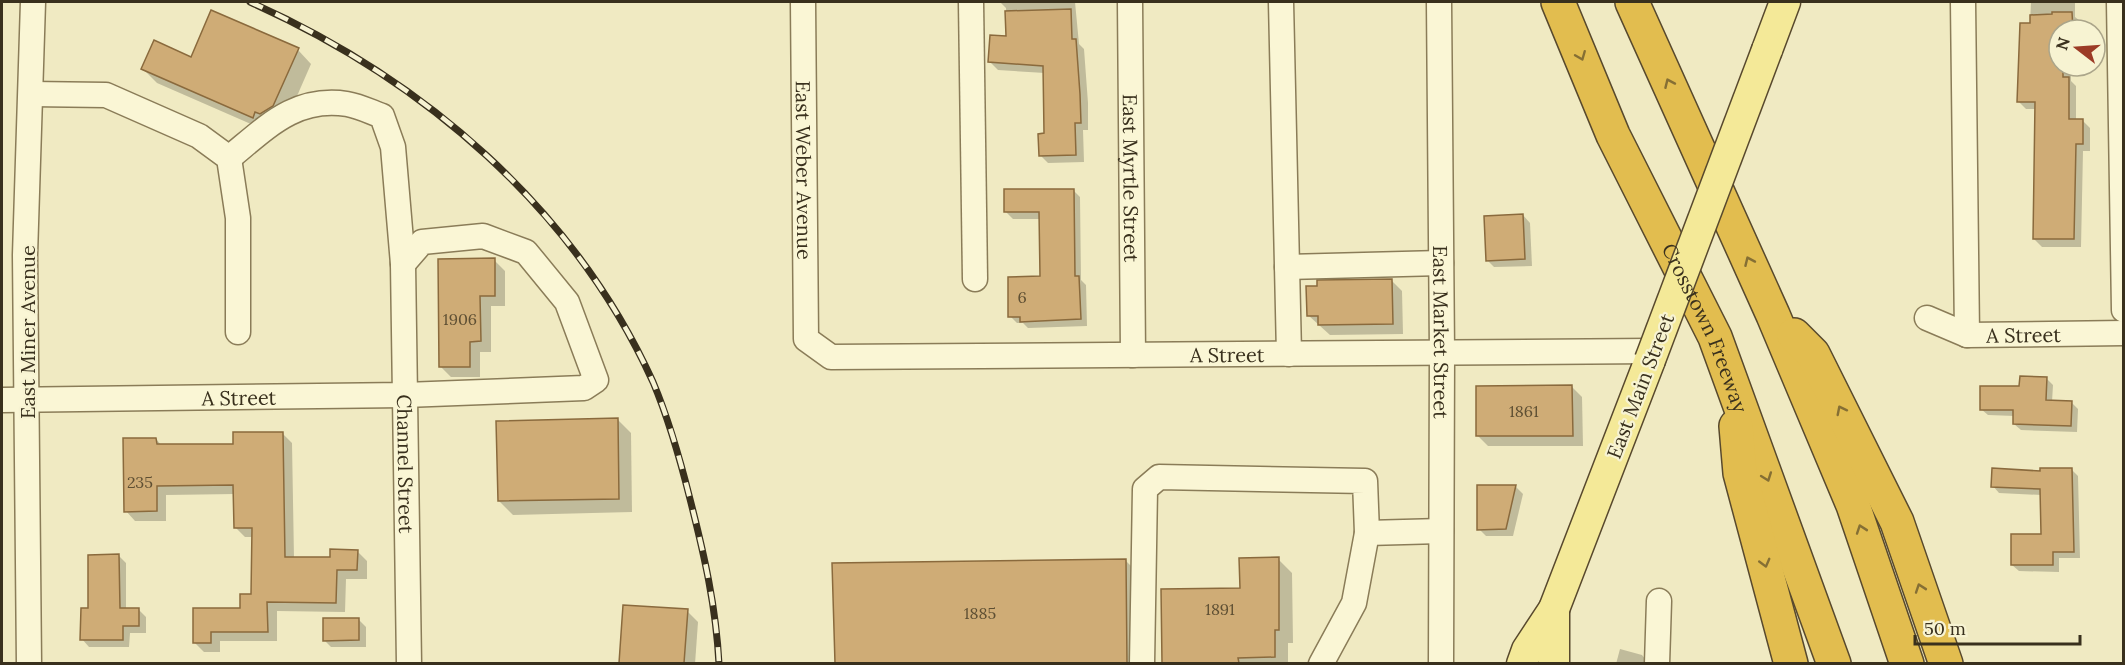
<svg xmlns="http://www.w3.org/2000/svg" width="2125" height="665" viewBox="0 0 2125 665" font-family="Lora,serif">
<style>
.shadow{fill:#0003}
.building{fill:#cfac76;stroke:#8a6a3d;stroke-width:1.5}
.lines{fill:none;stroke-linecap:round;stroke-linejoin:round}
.minor-casing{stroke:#8a7c58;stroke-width:27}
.major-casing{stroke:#58492d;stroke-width:33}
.highway-casing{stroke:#58492d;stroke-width:36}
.minor{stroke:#faf6d5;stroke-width:24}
.major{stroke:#f4e998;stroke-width:30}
.highway{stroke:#e2bd4f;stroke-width:33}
.rail-casing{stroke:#39301d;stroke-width:7}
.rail{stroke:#f7f3d2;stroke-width:4.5;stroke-dasharray:14;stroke-linecap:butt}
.major-bridge-casing{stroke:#58492d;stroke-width:33;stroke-linecap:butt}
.major-bridge{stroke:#f4e998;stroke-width:30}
.oneway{stroke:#856f34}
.labels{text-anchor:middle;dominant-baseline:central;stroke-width:4.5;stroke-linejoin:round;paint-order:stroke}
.number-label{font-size:16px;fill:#5e4f33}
.street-label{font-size:20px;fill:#39301d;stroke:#f7f3d2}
</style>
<rect width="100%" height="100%" fill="#f0eac2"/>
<!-- shadow -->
<g class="shadow">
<polygon points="1000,2 1075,2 1079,44 1084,49 1088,103 1088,130 1083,130 1084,162 1048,163 1040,155 1045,135 1045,73 998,70 990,62 1007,38 1006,8"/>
<polygon points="2031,2 2075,2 2075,17 2080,21 2080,30 2059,30 2059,66 2071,66 2071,81 2076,86 2076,120 2083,121 2090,128 2090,151 2083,151 2081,247 2042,247 2034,239 2036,109 2026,109 2018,101 2030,25"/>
<polygon points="298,50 311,64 287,119 267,131 157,83 143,69 191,59"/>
<polygon points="1073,190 1080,197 1081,280 1086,285 1087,326 1028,328 1023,323 1017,323 1010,316 1042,278 1041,219 1013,219 1006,212"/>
<polygon points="1523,215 1530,223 1532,266 1494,267 1487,260"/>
<polygon points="494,260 505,271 505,306 491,306 491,352 480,352 480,377 451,377 440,366"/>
<polygon points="1391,280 1402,291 1403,334 1330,335 1308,315"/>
<polygon points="2046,378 2053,385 2052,402 2071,402 2078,409 2077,432 2021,430 2014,424 2015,416 1988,415 1981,409 2021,387"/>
<polygon points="1571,386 1582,397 1583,446 1488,446 1477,435"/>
<polygon points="617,419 631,433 632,512 513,515 499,501"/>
<polygon points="282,433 292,443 294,558 331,559 357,551 367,561 367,579 346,579 345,612 277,611 277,641 220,641 220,652 204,652 195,643 241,609 253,596 253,537 245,537 235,527 235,494 166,495 166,521 135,521 126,511 156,439 162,446 234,445"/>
<polygon points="2071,469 2078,476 2080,558 2059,558 2059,572 2019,571 2012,565 2042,535 2042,495 1999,493 1993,486 2042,472"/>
<polygon points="1478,486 1516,487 1523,494 1513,536 1486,536 1479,529"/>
<polygon points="119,556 126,563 126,610 139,610 146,617 146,633 130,633 129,647 89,647 82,639 90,609"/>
<polygon points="1278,559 1292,573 1293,643 1288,643 1288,664 1163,664 1163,591 1241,590"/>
<polygon points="1125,560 1139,574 1140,664 836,664 834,565"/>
<polygon points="624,606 687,611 698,622 695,664 620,664"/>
<polygon points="358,619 366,627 366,647 331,647 324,640"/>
<polygon points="1620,649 1642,655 1649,664 1616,664"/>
</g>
<!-- building -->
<g class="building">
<polygon points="1071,9 1072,39 1076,39 1080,94 1081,123 1075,123 1076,155 1039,156 1038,134 1044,133 1043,66 988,62 990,35 1006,36 1005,11"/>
<polygon points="211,10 299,48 273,106 260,114 255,112 253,118 141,69 154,40 191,57"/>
<polygon points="2052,12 2072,12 2073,30 2059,30 2059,66 2063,66 2063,77 2069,77 2069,119 2083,119 2083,144 2076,144 2074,239 2033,239 2035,102 2017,102 2020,23 2030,23 2030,15 2052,14"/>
<polygon points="1004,189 1074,189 1075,276 1079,276 1081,319 1020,322 1020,317 1008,317 1008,277 1040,276 1039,212 1004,212"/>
<polygon points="1523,214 1525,259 1486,261 1484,216"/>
<polygon points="495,258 495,296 480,296 481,341 470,342 470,367 439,367 438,259"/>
<polygon points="1392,279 1393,324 1318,325 1318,316 1307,316 1306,286 1317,286 1317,280"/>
<polygon points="2020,376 2047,377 2046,400 2072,401 2071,426 2013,424 2013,410 1980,410 1980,386 2019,386"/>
<polygon points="1572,385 1573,436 1476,436 1476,386"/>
<polygon points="618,418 619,499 498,501 496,421"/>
<polygon points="233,432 283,432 285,557 330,557 330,549 358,550 357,570 337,570 336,603 267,602 268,632 211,632 211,643 193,643 193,608 240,608 240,594 251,594 252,528 234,528 233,485 157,486 157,511 124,512 123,438 156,438 157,444 233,444"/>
<polygon points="1992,468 2040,471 2040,468 2072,468 2074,552 2053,552 2053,565 2011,565 2011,534 2041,534 2040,489 1991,487"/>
<polygon points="1477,485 1516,485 1506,529 1477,530"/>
<polygon points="119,554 120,608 139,608 139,626 123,626 123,640 80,640 81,608 88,608 88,555"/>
<polygon points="1279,557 1279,630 1275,630 1275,657 1238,658 1239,663 1162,663 1161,589 1240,588 1239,558"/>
<polygon points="1126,559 1127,663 835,663 832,563"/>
<polygon points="623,605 688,609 684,663 619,663"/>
<polygon points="323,618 359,618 359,640 323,641"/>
</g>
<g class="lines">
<!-- minor casing -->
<g class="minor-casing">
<g id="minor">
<path id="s1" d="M803 2 806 339 831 357 1653 351"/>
<polyline points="971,2 975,279"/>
<path id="s2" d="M1130 2 1133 355"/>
<polyline points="1281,2 1289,354"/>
<path id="s3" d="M1439 2 1442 353 1441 664"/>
<polyline points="1963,2 1967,335"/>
<polyline points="2119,2 2124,310"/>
<polyline points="31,94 106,95 199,136 229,158 238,218 238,332"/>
<path id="s4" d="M229 158C266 128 295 96 347 104 359 106 371 112 382 116L393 147 403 264 409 664"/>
<polyline points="1287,267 1441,263"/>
<path id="s5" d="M1927 318 1967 335 2124 333"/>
<path id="s6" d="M2 400 405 395 584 388 596 380 567 302 526 252 483 236 422 242 403 264"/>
<polyline points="29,664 25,255 33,2"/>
<polyline points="1142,664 1145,489 1159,477 1365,481 1367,533"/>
<polyline points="1321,664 1354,603 1367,533 1441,531"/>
<polyline points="1657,664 1659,601"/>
</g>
</g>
<!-- major casing -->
<g class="major-casing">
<g id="major">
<polyline points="1767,50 1785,2"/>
<polyline points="1522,664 1527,650 1554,609 1650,360"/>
<polyline points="1554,664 1554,609"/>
</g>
</g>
<!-- highway casing -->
<g class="highway-casing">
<g id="highway">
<path id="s7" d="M1558 2 1613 135 1715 337 1834 664"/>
<polyline points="1632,2 1773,315 1853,505 1907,664"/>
<polyline points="1794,335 1813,354 1897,522 1946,664"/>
<polyline points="1736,426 1740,473 1791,664"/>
</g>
</g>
<!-- minor -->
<use href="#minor" class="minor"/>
<!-- major -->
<use href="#major" class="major"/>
<!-- highway -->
<use href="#highway" class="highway"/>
<!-- rail casing -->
<g class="rail-casing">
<path id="rail" d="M250 2C423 79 574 208 653 382 669 420 680 459 690 499 704 554 716 606 719 664"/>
</g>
<!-- rail -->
<use href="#rail" class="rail"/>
<!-- major-bridge casing -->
<g class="major-bridge-casing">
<polyline id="major-bridge" points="1650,360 1767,50"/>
</g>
<!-- major-bridge -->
<use href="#major-bridge" class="major-bridge"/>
</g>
<!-- one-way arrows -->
<defs><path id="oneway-chevron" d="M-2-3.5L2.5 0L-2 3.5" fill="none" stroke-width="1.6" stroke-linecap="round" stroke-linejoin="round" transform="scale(1.5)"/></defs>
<g class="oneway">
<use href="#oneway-chevron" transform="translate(1581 56) rotate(68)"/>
<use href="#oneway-chevron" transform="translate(1669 83) rotate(-114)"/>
<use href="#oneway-chevron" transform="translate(1749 261) rotate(-114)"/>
<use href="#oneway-chevron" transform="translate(1841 410) rotate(-117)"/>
<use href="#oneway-chevron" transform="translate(1767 477) rotate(70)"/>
<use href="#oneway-chevron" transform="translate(1861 529) rotate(-109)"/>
<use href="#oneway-chevron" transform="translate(1765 563) rotate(75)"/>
<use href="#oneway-chevron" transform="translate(1920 588) rotate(-109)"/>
</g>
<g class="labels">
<!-- number labels -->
<g class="number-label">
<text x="1022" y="297">6</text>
<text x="460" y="319">1906</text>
<text x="1524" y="411">1861</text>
<text x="140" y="482">235</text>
<text x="1220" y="609">1891</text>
<text x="980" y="613">1885</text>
</g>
<!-- street labels -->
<g class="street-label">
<text stroke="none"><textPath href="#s1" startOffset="168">East Weber Avenue</textPath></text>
<text stroke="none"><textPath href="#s2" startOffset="176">East Myrtle Street</textPath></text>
<text stroke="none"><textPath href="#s7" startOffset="358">Crosstown Freeway</textPath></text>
<text transform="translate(27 332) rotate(-90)">East Miner Avenue</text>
<text stroke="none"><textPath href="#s3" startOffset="330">East Market Street</textPath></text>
<text stroke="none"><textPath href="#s5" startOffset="100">A Street</textPath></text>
<text stroke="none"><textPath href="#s1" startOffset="764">A Street</textPath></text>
<text transform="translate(1640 386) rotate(-69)">East Main Street</text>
<text stroke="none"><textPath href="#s6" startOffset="237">A Street</textPath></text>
<text stroke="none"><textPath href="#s4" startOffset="522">Channel Street</textPath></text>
</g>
</g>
<!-- border -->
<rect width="2125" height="665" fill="none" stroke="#39301d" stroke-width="6"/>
<!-- north arrow -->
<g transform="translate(2077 48) rotate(287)"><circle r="28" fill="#f7f3d2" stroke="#aba58a" stroke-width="1.5"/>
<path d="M0-4.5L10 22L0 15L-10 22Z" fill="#9c3b26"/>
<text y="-9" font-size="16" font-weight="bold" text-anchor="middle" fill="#39301d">N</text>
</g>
<!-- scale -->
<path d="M1915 635v9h165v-9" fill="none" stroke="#39301d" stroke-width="3"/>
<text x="1924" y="635" font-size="18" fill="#39301d" stroke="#f7f3d2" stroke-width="4.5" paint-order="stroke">50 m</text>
</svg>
